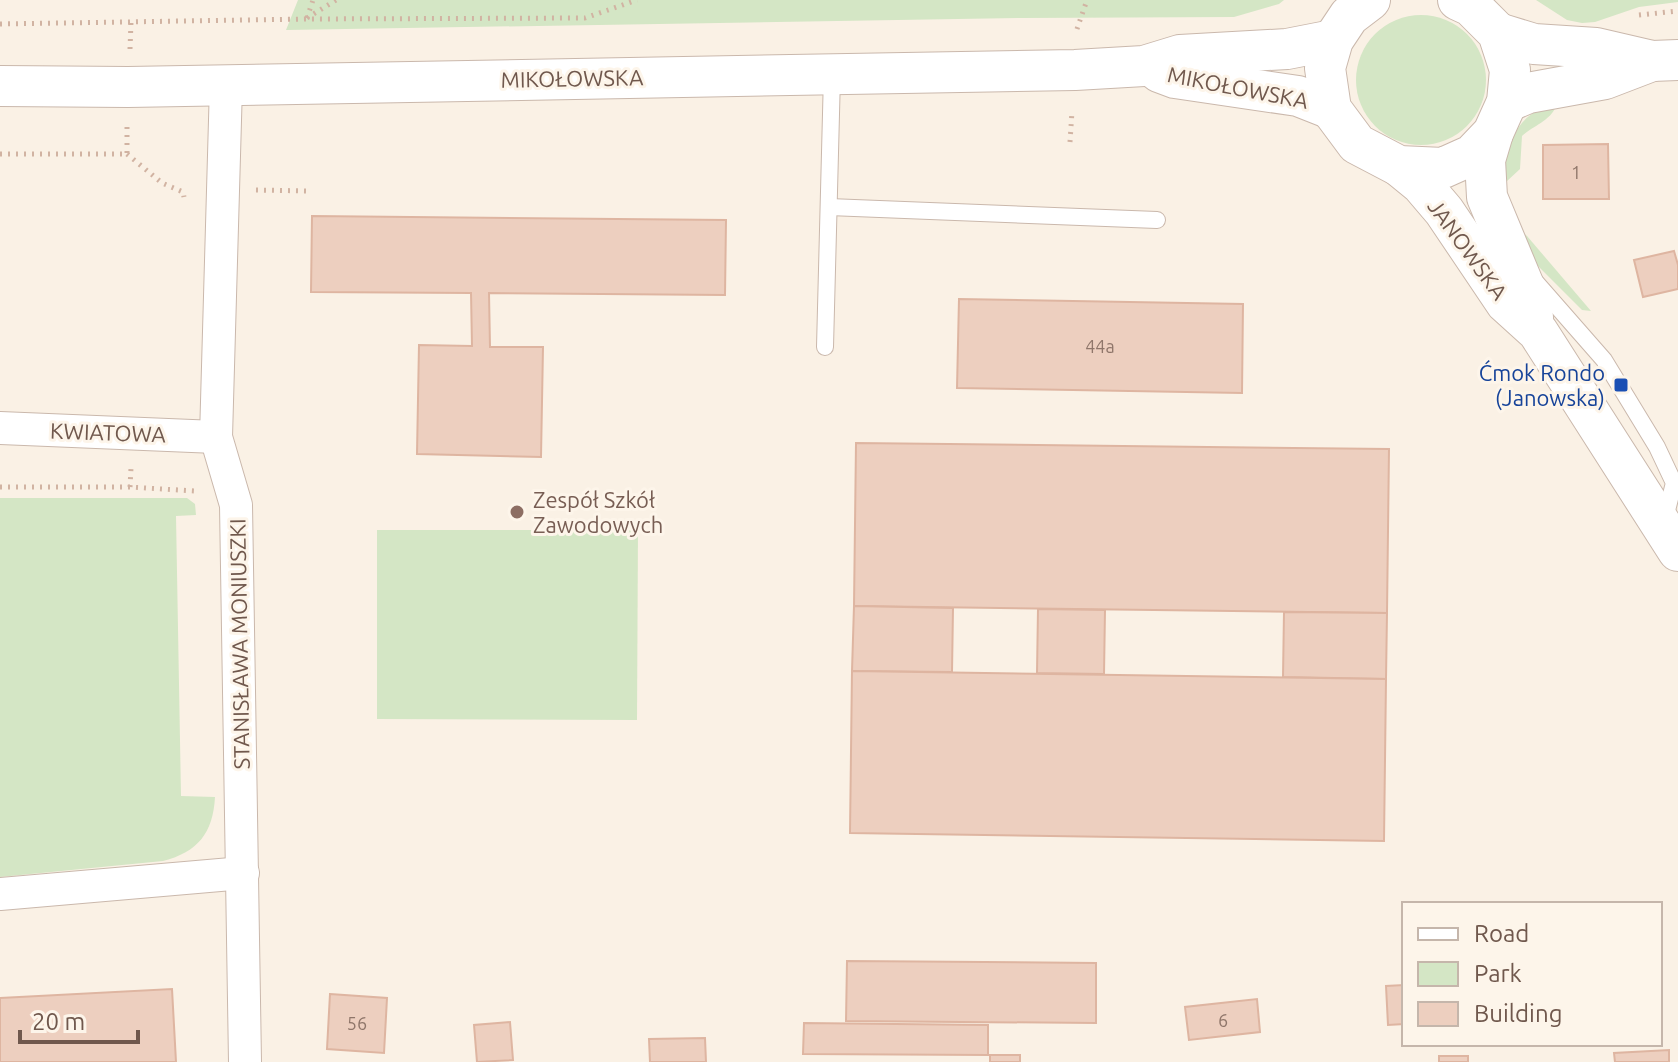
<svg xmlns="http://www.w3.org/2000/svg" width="1678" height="1062" viewBox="0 0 1678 1062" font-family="Ubuntu,sans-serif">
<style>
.green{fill:#d4e6c5}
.building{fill:#edcfbf;stroke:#deb5a1;stroke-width:2}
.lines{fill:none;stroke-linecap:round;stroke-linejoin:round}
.service-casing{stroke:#cab8ac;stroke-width:18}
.minor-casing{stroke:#cab8ac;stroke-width:34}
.tertiary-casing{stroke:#cab8ac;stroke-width:42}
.path{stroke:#d1b3a2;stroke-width:5;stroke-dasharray:2 6;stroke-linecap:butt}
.service{stroke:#fff;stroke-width:16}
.minor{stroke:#fff;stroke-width:32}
.tertiary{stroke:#fff;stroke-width:40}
.transit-dot{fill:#1a4fb4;stroke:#fdf5ea;stroke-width:3}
.education-dot{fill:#8d6e63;stroke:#fdf5ea;stroke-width:3}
.labels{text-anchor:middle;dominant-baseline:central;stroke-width:6;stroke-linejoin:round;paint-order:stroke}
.number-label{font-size:18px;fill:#8f766a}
.street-label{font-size:22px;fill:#70584d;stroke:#fdf5ea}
.transit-label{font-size:22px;fill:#164399;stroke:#fdf5ea;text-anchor:end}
.education-label{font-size:22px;fill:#785e54;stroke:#fdf5ea;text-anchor:start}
</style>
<rect width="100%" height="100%" fill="#faf1e5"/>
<!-- green -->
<g class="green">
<polygon points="298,0 1284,0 1279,4 1234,17 1023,18 286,30"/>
<polygon points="1536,0 1678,0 1678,2 1639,7 1595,22 1582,23 1567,20"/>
<circle cx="1421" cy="80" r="65"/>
<path d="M1557 103C1553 120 1534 125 1522 136L1520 169 1506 182 1497 185C1510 145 1511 115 1557 103Z"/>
<polygon points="1511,223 1527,236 1591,311 1582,310 1531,259"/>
<path d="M0 498H187L195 504 196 515 176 516 181 796 215 797C213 833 198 852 163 861L0 877Z"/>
<polygon points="377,530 638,530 637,720 377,719"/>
</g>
<!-- building -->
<g class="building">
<polygon points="1608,144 1609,199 1543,199 1543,145"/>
<polygon points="312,216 726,220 725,295 489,293 490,347 543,347 541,457 417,454 419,345 472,346 471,293 311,292"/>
<polygon points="1674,251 1678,265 1678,289 1643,297 1634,260"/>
<polygon points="959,299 1243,304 1242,393 957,388"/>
<polygon points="856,443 1389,449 1387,613 854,606"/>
<polygon points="854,606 953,608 952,672 852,671"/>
<polygon points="1038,609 1105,610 1104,674 1037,673"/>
<polygon points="1284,612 1387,613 1386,679 1283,677"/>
<polygon points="852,671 1386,679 1384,841 850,833"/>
<polygon points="847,961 1096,963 1096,1023 846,1021"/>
<polygon points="1404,985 1404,1024 1388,1025 1386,986"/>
<polygon points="172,989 176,1062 0,1062 0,998"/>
<polygon points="330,994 387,998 384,1053 327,1049"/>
<polygon points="1257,999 1260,1032 1189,1040 1185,1007"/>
<polygon points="510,1022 513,1060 477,1062 474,1025"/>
<polygon points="804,1023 988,1025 988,1055 803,1054"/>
<polygon points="705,1038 706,1062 650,1062 649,1039"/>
<polygon points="1669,1050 1669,1062 1615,1062 1614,1053"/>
<rect x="990" y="1055" width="30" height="7"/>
<rect x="1439" y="1056" width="29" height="6"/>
</g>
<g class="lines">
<!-- service casing -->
<g class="service-casing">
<g id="service">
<polyline points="829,207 1157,220"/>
<polyline points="1533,279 1604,360 1657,447 1674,483 1664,522"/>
<polyline points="825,347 832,75"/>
</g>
</g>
<!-- minor casing -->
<g class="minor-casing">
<g id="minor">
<polyline points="226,85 216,437 236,505 245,1062"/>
<polyline points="0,428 216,437"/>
<polyline points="0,894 243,873"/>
</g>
</g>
<!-- tertiary casing -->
<g class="tertiary-casing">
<g id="tertiary">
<polyline points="1370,0 1349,16 1333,40 1325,68 1331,109 1357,144 1399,166 1443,168 1472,155 1493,133 1507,102 1510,70 1498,33 1471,6 1458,0"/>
<polyline points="1498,33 1534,44 1596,48 1652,61 1678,60"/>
<polyline points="1159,72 1175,78 1298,96 1331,109"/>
<polyline points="0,86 128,87 1075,70 1144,66 1180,55 1287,49 1333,40"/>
<polyline points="1507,102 1528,93 1605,79 1652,61"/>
<polyline points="1493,133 1485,160 1487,197 1524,286 1533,317"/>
<polyline points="1399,166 1421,184 1444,211 1506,303 1538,332 1678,551"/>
</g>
</g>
<!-- path -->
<g class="path">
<polyline points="1639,15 1678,11"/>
<polyline points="307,18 336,0"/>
<polyline points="307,18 313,0"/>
<polyline points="0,24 306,19 585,18 637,0"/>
<polyline points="1077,29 1087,0"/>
<polyline points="130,49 131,22"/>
<polyline points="1070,142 1072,111"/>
<polyline points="0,154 127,154 127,127"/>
<polyline points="127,154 162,183 183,192 184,197"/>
<polyline points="256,190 310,191"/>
<polyline points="0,487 130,487 194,491"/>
<polyline points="130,487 131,468"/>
</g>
<!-- service -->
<use href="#service" class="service"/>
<!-- minor -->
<use href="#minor" class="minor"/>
<!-- tertiary -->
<use href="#tertiary" class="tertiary"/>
</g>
<!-- markers -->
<rect class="transit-dot" x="1613" y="377" width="16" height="16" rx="4"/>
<circle class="education-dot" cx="517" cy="512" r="8"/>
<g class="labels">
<!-- number labels -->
<g class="number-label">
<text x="1576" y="172">1</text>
<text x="1100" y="346">44a</text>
<text x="1223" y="1020">6</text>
<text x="357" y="1023">56</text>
</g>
<!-- street labels -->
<g class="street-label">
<text transform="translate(572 78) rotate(-1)">MIKOŁOWSKA</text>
<text transform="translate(1238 87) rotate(11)">MIKOŁOWSKA</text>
<text transform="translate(1468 249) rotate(54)">JANOWSKA</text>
<text transform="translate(108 432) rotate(2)">KWIATOWA</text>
<text transform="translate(239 644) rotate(-91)">STANISŁAWA MONIUSZKI</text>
</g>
<!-- transit labels -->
<g class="transit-label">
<text x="1605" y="372">Ćmok Rondo<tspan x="1605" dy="25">(Janowska)</tspan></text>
</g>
<!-- education labels -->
<g class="education-label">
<text x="533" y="499">Zespół Szkół<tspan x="533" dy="25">Zawodowych</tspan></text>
</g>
</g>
<!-- legend -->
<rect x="1402" y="902" width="260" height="144" fill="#fdf5ea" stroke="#c5b6ab" stroke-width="2"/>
<rect x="1418" y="928" width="40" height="12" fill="#ffffff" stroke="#c5b6ab" stroke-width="2"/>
<text x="1474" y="942" font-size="24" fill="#70584d">Road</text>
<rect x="1418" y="962" width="40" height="24" fill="#d4e6c5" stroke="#c5b6ab" stroke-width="2"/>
<text x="1474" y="982" font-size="24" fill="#70584d">Park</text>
<rect x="1418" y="1002" width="40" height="24" fill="#edcfbf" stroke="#c5b6ab" stroke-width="2"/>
<text x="1474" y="1022" font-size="24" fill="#70584d">Building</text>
<!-- scale -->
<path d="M20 1030v12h118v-12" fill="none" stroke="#70584d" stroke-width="4"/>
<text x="32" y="1030" font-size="24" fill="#70584d" stroke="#fdf5ea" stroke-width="6" paint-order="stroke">20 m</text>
</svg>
